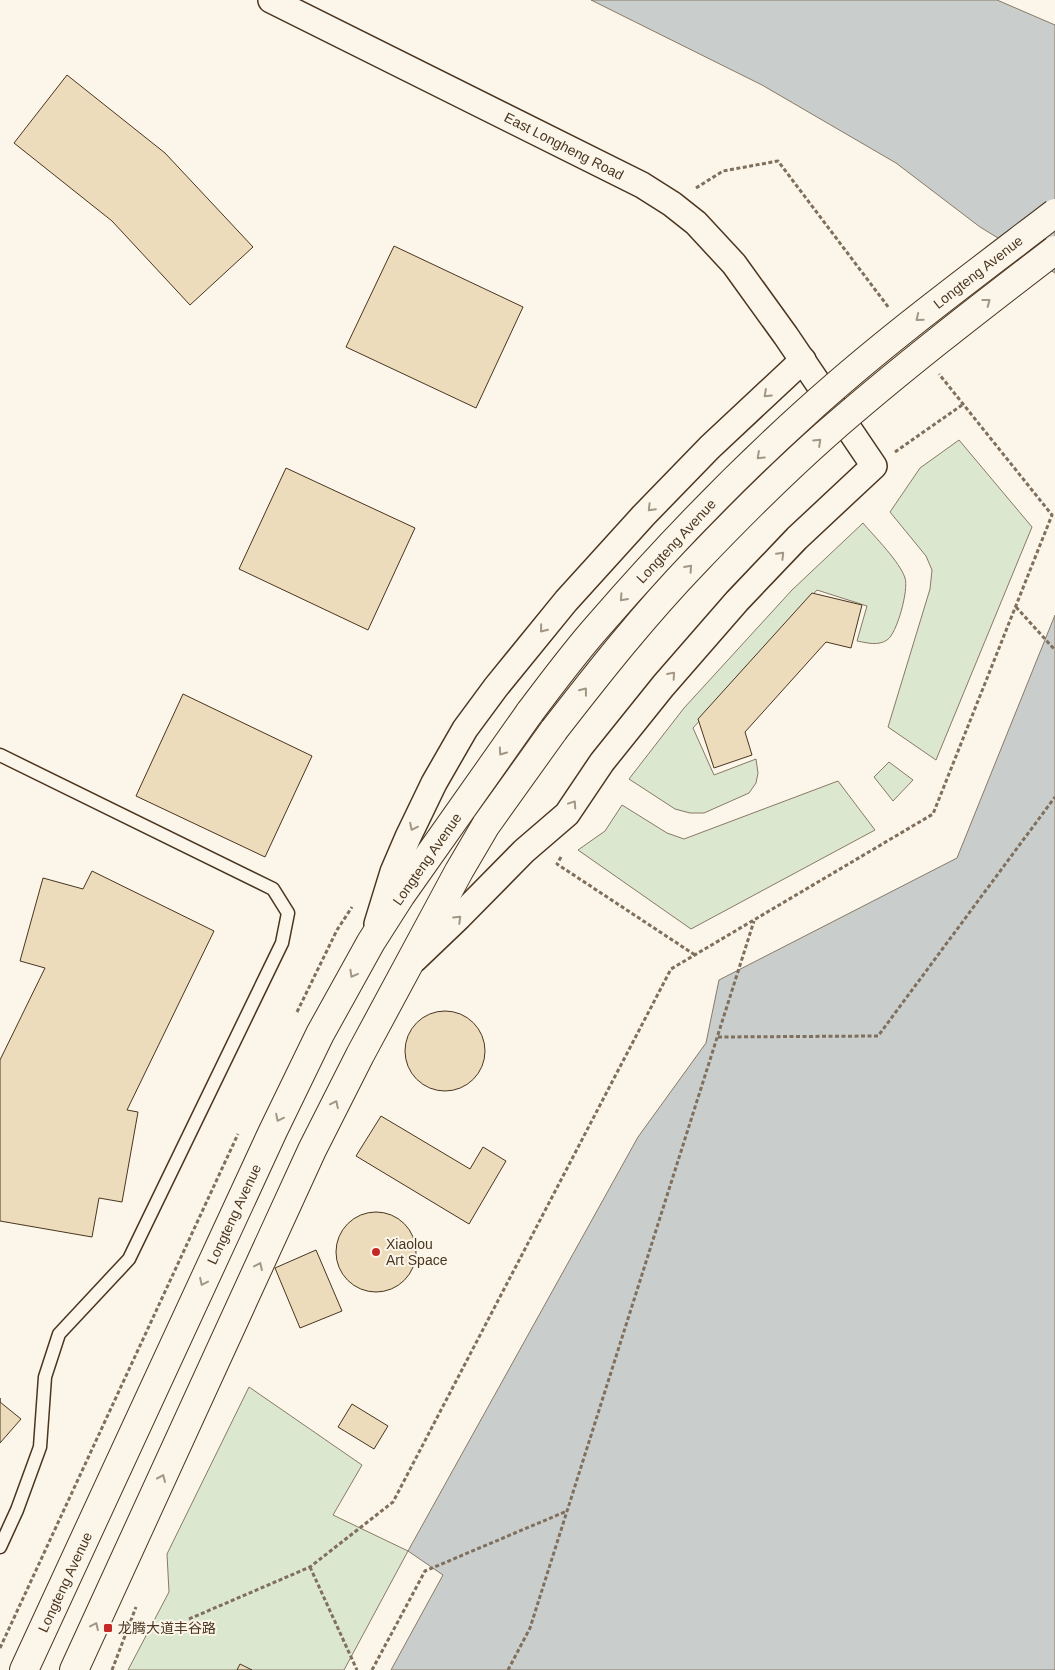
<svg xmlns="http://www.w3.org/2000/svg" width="1055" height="1670" viewBox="0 0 1055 1670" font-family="Helvetica,'Noto Sans SC',sans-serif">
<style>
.green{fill:#dce7d0;stroke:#887966}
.water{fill:#c9cecd;stroke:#887966}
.building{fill:#ecdcbc;stroke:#4a3520}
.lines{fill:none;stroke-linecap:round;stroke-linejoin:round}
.service-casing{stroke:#4a3520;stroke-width:15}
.minor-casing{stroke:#4a3520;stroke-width:28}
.secondary-casing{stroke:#4a3520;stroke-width:30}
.path{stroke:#7f6f5c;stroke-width:3;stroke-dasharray:4 2.5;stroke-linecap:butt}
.service{stroke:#fbf6e9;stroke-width:12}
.minor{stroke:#fbf6e9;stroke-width:25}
.secondary{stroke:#fbf6e9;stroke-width:28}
.secondary-bridge-casing{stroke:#4a3520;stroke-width:30;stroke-linecap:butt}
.secondary-bridge{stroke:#fbf6e9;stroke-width:28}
.oneway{stroke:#a29684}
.poi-dot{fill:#c62828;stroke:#fbf6e9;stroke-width:2}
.labels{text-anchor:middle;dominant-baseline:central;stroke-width:4;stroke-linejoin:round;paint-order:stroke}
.street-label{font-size:14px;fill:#4a3520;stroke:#fbf6e9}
.poi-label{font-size:14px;fill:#4a3520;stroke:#fbf6e9;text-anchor:start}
</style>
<rect width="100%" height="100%" fill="#fbf6e9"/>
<!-- green -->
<g class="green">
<polygon points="959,440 1032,527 936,760 888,727 930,589 932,570 926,556 890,512 920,468"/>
<path d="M863 523C874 536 900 562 905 578 909 589 897 634 887 640 878 646 868 643 857 641L867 606 817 590 693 728 714 775 756 759 758 773 756 783 749 793 704 813H690L675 809 629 779 684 708 792 590Z"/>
<polygon points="889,762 913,780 893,801 874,777"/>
<polygon points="838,781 875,830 691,929 578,850 605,831 622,805 667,833 684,839"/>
<polygon points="249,1387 362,1465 333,1515 408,1551 344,1670 128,1670 169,1592 167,1554"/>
</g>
<!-- water -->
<g class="water">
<polygon points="591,0 997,0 1055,25 1055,273 980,227 896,163 762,85"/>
<polygon points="1055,615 1055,1670 391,1670 443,1575 408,1551 638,1137 706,1043 719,980 957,858"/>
</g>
<!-- building -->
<g class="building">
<polygon points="67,75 165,153 253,247 190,305 112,221 14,143"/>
<polygon points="394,246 523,307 476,408 346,347"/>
<polygon points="286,468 415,528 368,630 239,569"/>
<polygon points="812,593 862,605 851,648 826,642 745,732 752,755 714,768 698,719"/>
<polygon points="183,694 312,756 265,857 136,796"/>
<polygon points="92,871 214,931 127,1110 138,1112 122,1202 99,1198 92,1237 0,1221 0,1060 45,968 20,961 43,878 83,889"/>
<circle cx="445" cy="1051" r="40"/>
<polygon points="381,1116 470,1169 483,1147 506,1161 469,1224 356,1156"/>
<circle cx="376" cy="1252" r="40"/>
<polygon points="316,1250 342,1311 300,1328 275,1268"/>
<polygon points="0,1398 0,1402 21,1419 0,1443"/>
<polygon points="352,1404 388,1426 374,1449 338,1427"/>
<polygon points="240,1664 252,1670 237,1670"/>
</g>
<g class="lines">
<!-- service casing -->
<g class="service-casing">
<polyline id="service" points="0,755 273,889 288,913 282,943 129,1259 59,1334 45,1377 40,1447 17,1510 0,1547"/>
</g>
<!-- minor casing -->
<g class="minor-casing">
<g id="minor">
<polyline points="271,0 642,185 672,204 696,223 734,264 786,336 874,466 797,538 737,601 663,686 602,762 567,814 524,851 459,917 415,959"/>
<polyline points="377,924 393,872 408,837 434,783 465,729 496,687 566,601 643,516 710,447 803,360"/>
</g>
</g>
<!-- secondary casing -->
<g class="secondary-casing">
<g id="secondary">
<polyline points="24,1670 273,1131 320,1034 371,942 401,895 530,712"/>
<polyline points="74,1670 312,1150 360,1055 459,871 486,825 554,730"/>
</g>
</g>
<!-- path -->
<g class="path">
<polyline points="696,188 723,171 778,161 889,308"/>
<polyline points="895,452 962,405"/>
<polyline points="1016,607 1055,650"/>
<polyline points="561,857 557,864 695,955"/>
<polyline points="297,1012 337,930 352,907"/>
<polyline points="718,1037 878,1036 1055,797"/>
<polyline points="310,1567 357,1670"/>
<polyline points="189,1619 310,1567 393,1502 671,969 933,814 1052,515 939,374"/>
<polyline points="0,1648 238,1134"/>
<polyline points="112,1670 136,1607"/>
<polyline points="372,1670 425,1571 567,1511"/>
<polyline points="508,1670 530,1628 754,921"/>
</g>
<!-- service -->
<use href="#service" class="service"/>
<!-- minor -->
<use href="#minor" class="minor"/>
<!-- secondary -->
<use href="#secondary" class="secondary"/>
<!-- secondary-bridge casing -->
<g class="secondary-bridge-casing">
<g id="secondary-bridge">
<path d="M530 712C552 683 574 653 598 626 662 552 731 480 804 414 883 342 970 278 1055 213"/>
<path d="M554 730C599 672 644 615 695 562 737 518 780 475 825 435 899 370 977 310 1055 250"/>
</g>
</g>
<!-- secondary-bridge -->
<use href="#secondary-bridge" class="secondary-bridge"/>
</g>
<!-- one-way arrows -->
<defs><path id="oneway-chevron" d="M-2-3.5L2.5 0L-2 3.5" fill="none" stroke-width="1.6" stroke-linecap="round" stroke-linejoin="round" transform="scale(1.25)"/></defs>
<g class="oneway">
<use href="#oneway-chevron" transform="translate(987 302) rotate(-37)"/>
<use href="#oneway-chevron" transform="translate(919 318) rotate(141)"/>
<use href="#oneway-chevron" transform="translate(767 394) rotate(137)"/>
<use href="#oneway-chevron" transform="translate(818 442) rotate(-43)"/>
<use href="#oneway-chevron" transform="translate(760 456) rotate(137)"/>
<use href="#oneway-chevron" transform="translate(651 508) rotate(134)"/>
<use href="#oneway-chevron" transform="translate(781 555) rotate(-46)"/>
<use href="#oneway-chevron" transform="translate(689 568) rotate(-48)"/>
<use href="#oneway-chevron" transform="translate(623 598) rotate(132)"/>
<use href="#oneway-chevron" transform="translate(543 629) rotate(129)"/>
<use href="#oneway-chevron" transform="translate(672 675) rotate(-49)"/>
<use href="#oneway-chevron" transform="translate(584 691) rotate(-52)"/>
<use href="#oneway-chevron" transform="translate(502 752) rotate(125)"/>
<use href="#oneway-chevron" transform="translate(573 804) rotate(-56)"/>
<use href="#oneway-chevron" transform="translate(413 827) rotate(116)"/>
<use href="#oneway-chevron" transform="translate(458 919) rotate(-44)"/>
<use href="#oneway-chevron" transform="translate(353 974) rotate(119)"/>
<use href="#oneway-chevron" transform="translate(335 1104) rotate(-64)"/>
<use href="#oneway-chevron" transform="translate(279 1118) rotate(116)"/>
<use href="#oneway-chevron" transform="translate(259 1266) rotate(-65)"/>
<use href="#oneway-chevron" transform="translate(203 1282) rotate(115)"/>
<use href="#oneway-chevron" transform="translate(162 1478) rotate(-66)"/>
<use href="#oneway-chevron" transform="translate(95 1626) rotate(-65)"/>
</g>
<!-- markers -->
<g class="poi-dot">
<circle cx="376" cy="1252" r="5"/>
<rect x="103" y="1623" width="10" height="10" rx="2.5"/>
</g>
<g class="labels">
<!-- street labels -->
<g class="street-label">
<text transform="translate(564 146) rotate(27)">East Longheng Road</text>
<text transform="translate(978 272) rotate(-38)">Longteng Avenue</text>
<text transform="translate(676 541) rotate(-47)">Longteng Avenue</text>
<text transform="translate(427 859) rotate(-55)">Longteng Avenue</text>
<text transform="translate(234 1214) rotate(-65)">Longteng Avenue</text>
<text transform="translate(65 1582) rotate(-65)">Longteng Avenue</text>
</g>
<!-- poi labels -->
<g class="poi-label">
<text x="386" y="1244">Xiaolou<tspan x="386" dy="16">Art Space</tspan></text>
<text x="118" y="1628">龙腾大道丰谷路</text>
</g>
</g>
</svg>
